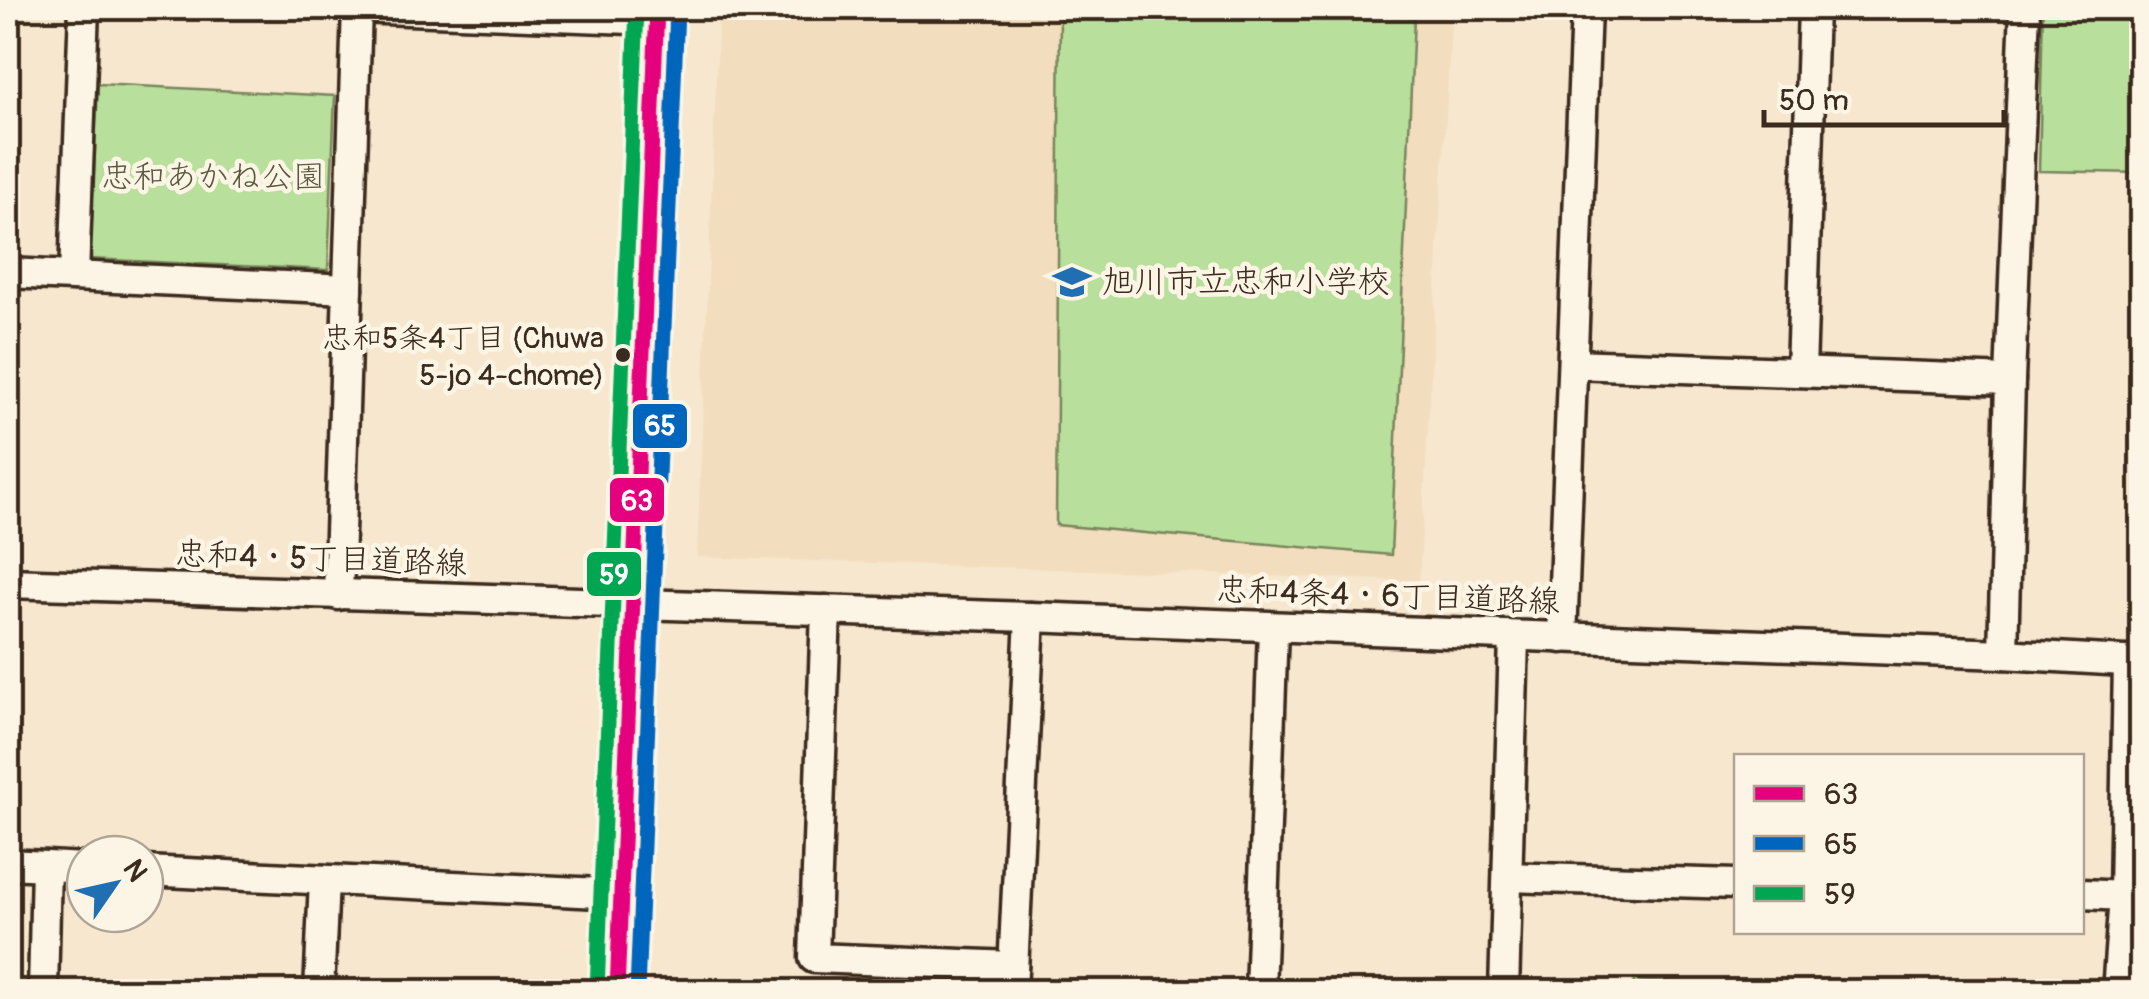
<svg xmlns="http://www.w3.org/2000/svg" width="2149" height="999" viewBox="0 0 2149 999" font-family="Pangolin,'Klee One',sans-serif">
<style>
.built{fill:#f2ddbe}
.green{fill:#b8e09c;stroke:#7a855d;stroke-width:2.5}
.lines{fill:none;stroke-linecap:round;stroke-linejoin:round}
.minor-casing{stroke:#3b2a1e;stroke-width:35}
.primary-casing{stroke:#3b2a1e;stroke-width:50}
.minor{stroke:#fcf5e5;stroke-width:28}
.primary{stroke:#fdde96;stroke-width:42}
.bus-1-casing{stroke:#fcf5e5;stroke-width:22}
.bus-2-casing{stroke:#fcf5e5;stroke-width:22}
.bus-3-casing{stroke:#fcf5e5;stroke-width:22}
.bus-1{stroke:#e5007d;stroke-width:15}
.bus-2{stroke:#0065bd;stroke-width:15}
.bus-3{stroke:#00a651;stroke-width:15}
.bus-dot{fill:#3b2a1e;stroke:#fcf5e5;stroke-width:4}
.labels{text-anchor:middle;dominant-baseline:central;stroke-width:9;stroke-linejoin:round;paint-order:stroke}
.bus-label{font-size:30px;fill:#3b2a1e;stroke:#fcf5e5;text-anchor:end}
.park-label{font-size:32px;fill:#5a583e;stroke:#fcf5e5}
.poi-label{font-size:32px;fill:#3b2a1e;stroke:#fcf5e5;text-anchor:start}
.street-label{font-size:32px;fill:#3b2a1e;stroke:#fcf5e5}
.line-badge{stroke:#fcf5e5;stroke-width:4}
.badge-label{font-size:28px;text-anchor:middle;font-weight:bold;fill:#fff}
</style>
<rect width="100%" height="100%" fill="#f6e7ce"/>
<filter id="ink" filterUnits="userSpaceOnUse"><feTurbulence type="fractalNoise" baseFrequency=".01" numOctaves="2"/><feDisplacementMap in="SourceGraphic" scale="20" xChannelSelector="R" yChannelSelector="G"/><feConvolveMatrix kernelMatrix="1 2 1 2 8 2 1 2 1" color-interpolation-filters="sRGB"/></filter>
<g filter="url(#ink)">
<!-- built -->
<polygon class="built" points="719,8 1452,8 1419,581 697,557"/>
<!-- green -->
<g class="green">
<polygon points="1060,8 1310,8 1414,17 1391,555 1056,525"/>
<polygon points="2043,8 2141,8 2141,173 2039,171"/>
<polygon points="98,84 335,96 328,270 90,259"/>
<polygon points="1634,980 1698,984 1698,991 1633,991"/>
</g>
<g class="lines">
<!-- minor casing -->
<g class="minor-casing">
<g id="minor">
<polyline points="357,8 656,20"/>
<polyline points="8,273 348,289"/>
<polyline points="74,276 84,8"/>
<polyline points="1573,364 2010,380"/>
<polyline points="1801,371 1813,8"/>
<polyline points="8,583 1030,617 2003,654 2142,662"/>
<polyline points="338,595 357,8"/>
<polyline points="826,610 814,958 1013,966"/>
<polyline points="1562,638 1586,8"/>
<polyline points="2003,654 2010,380 2025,8"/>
<polyline points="8,864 85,868"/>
<polyline points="145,871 621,894"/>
<polyline points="1508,877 1736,884"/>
<polyline points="2082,894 2124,896"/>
<polyline points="43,992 46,866"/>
<polyline points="319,992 324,880"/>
<polyline points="1012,992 1030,617"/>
<polyline points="1260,992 1273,628"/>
<polyline points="1504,992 1514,637"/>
<polyline points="2117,992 2124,896 2128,661"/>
</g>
</g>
<!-- primary casing -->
<g class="primary-casing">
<polyline id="primary" points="617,992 657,8"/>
</g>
<!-- minor -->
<use href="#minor" class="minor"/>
<!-- primary -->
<use href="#primary" class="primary"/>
<!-- bus-1 casing -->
<g class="bus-1-casing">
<polyline id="bus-1" points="617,992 657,8"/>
</g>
<!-- bus-2 casing -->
<g class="bus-2-casing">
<polyline id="bus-2" points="637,992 677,9"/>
</g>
<!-- bus-3 casing -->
<g class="bus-3-casing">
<polyline id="bus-3" points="597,991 637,8"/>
</g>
<!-- bus-1 -->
<use href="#bus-1" class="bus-1"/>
<!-- bus-2 -->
<use href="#bus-2" class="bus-2"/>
<!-- bus-3 -->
<use href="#bus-3" class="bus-3"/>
</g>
</g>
<!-- icons -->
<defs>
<g id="school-bare" transform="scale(3)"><path d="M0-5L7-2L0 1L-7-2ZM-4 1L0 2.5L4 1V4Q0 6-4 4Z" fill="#1f6fb2" stroke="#fcf5e5" stroke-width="2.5" paint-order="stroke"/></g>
</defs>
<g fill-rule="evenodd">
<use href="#school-bare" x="1072" y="282"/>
</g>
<!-- markers -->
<circle class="bus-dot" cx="623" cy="355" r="9"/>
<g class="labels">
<!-- bus labels -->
<g class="bus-label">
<text x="604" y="338">忠和5条4丁目 (Chuwa<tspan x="604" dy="37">5-jo 4-chome)</tspan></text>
</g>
<!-- park labels -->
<g class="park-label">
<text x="213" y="177">忠和あかね公園</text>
</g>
<!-- poi labels -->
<g class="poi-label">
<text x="1102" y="282">旭川市立忠和小学校</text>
</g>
<!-- street labels -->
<g class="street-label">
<text transform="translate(321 559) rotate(2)">忠和4・5丁目道路線</text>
<text transform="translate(1388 596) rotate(2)">忠和4条4・6丁目道路線</text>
</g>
</g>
<g class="line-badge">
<rect x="631" y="402" width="58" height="48" rx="10" fill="#0065bd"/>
<rect x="608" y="476" width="58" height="48" rx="10" fill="#e5007d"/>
<rect x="585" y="550" width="58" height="48" rx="10" fill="#00a651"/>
</g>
<g class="badge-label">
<text x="660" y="435">65</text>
<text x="637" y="510">63</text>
<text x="614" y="584">59</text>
</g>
<!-- margin -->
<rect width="2149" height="999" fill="none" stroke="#fcf5e5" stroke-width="40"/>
<rect x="20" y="20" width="2109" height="959" fill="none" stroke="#3b2a1e" stroke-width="4" filter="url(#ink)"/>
<!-- legend -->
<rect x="1734" y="754" width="350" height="180" fill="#fcf5e5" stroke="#afa495" stroke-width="2.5"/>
<rect x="1754" y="786" width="50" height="15" fill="#e5007d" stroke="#afa495" stroke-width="2.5"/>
<text x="1824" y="804" font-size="30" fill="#3b2a1e">63</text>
<rect x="1754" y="836" width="50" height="15" fill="#0065bd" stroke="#afa495" stroke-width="2.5"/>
<text x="1824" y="854" font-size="30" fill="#3b2a1e">65</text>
<rect x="1754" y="886" width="50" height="15" fill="#00a651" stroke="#afa495" stroke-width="2.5"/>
<text x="1824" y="904" font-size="30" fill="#3b2a1e">59</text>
<!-- north arrow -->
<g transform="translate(115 884) rotate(56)"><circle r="48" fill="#fcf5e5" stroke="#afa495" stroke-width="2.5"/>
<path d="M0-8L18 38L0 25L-18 38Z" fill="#1f6fb2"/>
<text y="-15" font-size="28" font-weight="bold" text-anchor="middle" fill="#3b2a1e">N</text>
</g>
<!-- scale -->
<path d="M1764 110v15h240v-15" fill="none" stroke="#3b2a1e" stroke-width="5"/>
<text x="1779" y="110" font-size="30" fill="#3b2a1e" stroke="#fcf5e5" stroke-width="8" paint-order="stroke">50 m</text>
</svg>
